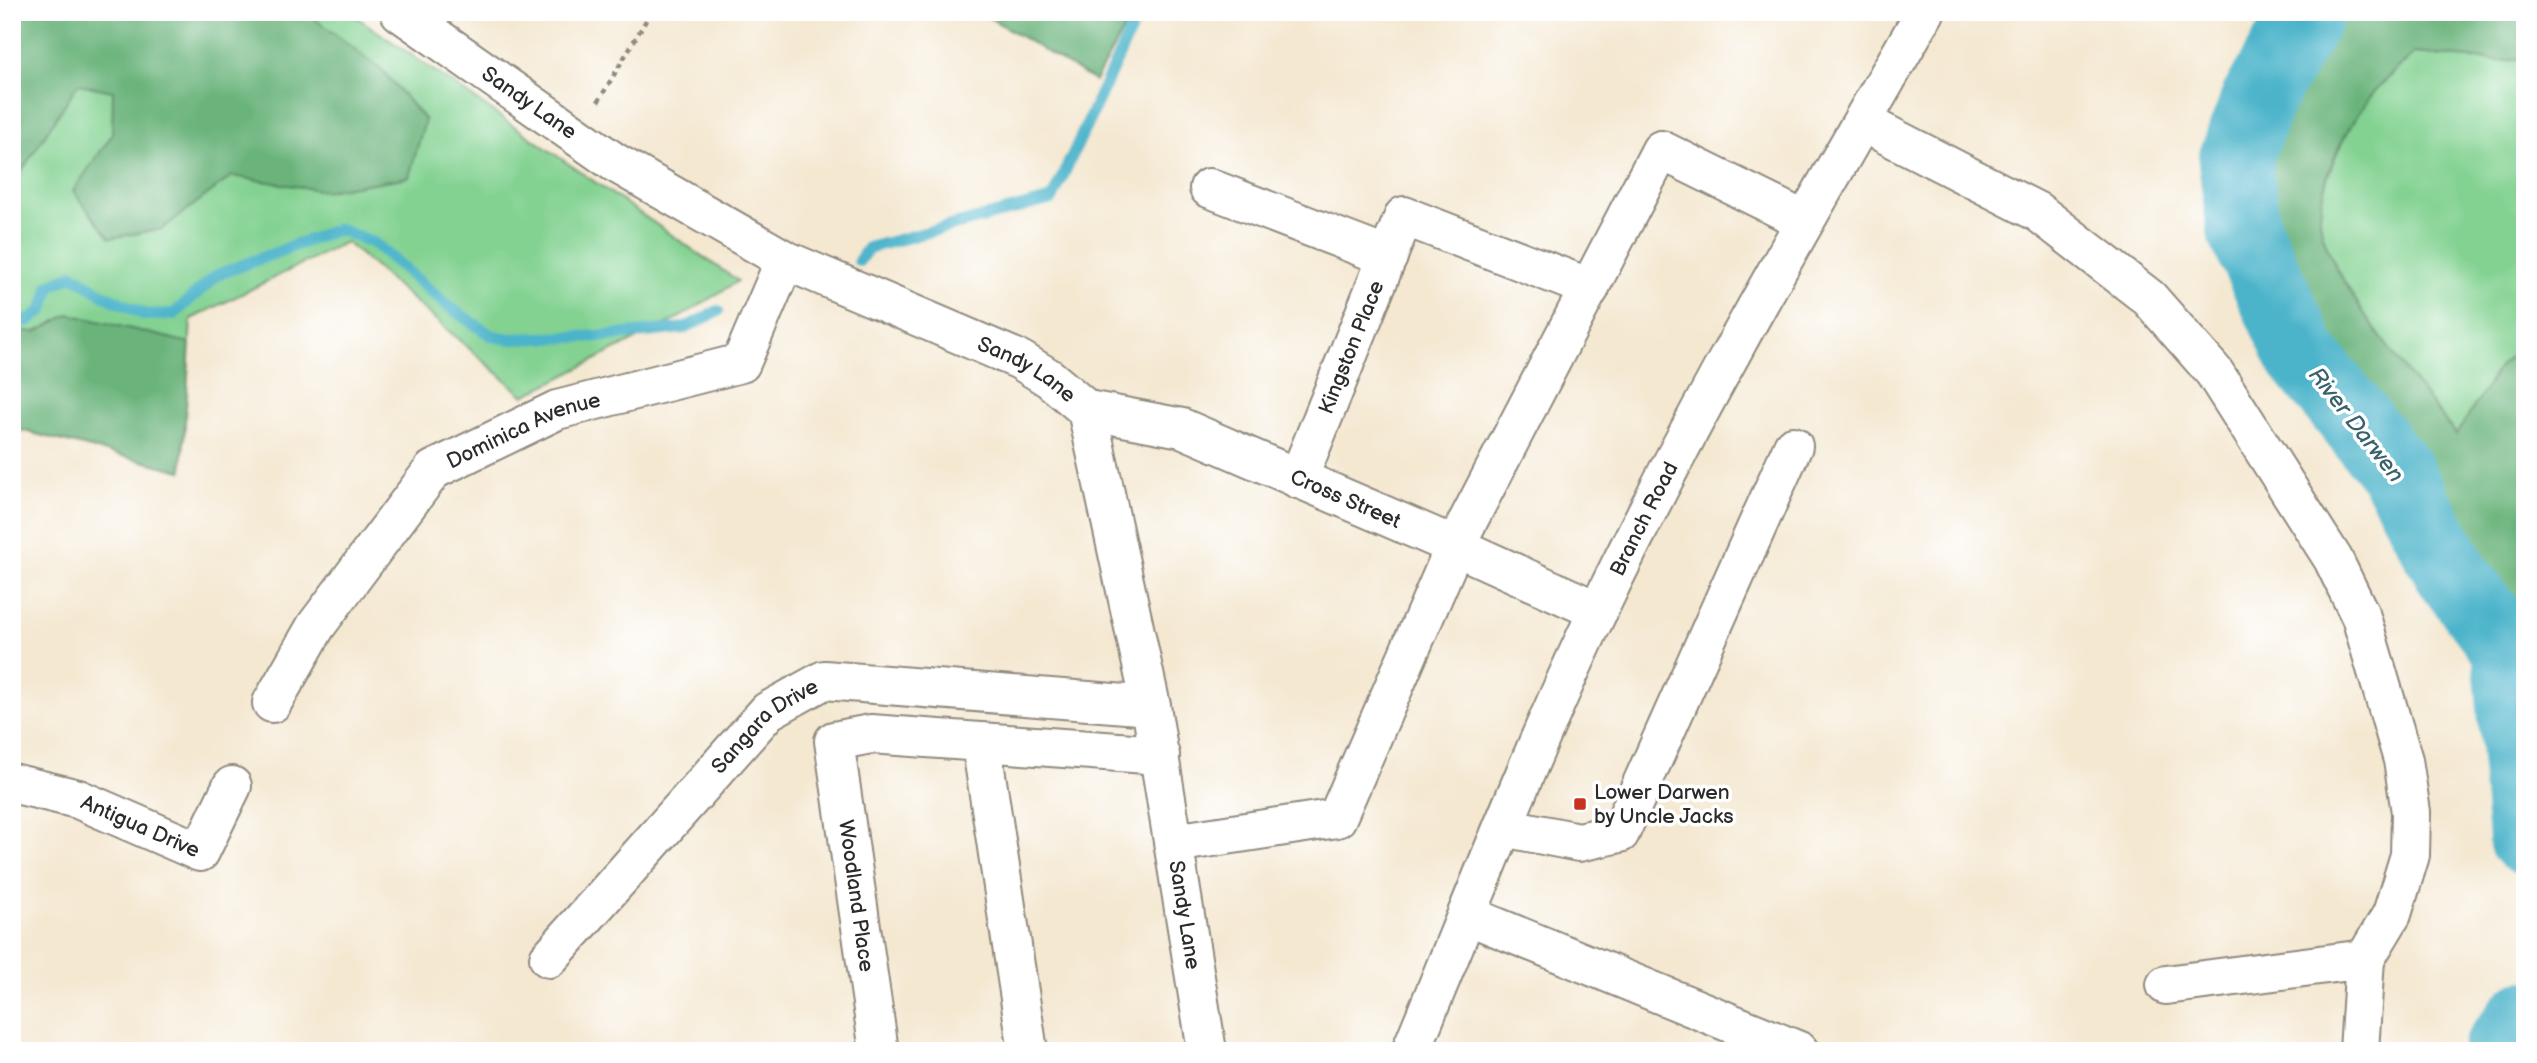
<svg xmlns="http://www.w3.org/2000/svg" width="2537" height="1063" viewBox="0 0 2537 1063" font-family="'Balsamiq Sans',sans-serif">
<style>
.green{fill:#83d292;stroke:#577e5e;stroke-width:2}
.forest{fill:#6ab47c;stroke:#4a7054;stroke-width:2}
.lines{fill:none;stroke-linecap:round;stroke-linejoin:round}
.stream{stroke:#4bb4ca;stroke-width:12}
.river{stroke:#4bb4ca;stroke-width:74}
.minor-casing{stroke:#908a7e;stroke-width:42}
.major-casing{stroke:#908a7e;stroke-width:42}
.path{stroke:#908a7e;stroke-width:4.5;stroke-dasharray:5 5;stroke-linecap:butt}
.minor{stroke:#fff;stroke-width:38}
.major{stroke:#fff;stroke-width:38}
.poi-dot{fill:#c8321e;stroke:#fff;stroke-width:2.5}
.labels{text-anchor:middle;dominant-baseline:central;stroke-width:7;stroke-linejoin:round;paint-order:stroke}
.street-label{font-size:21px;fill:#2b2b2b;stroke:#fff}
.poi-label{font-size:21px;fill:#2b2b2b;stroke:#fff;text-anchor:start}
.water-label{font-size:23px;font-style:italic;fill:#38626b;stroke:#fff}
</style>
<rect width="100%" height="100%" fill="#fff"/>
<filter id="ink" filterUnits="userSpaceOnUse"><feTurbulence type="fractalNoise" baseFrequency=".0143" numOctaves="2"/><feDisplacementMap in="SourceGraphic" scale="14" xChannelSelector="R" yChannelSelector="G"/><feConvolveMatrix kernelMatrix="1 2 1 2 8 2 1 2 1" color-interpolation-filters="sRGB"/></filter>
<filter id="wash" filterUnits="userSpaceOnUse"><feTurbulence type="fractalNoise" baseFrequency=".00686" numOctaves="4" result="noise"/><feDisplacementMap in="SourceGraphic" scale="28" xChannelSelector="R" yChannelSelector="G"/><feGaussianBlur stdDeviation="1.57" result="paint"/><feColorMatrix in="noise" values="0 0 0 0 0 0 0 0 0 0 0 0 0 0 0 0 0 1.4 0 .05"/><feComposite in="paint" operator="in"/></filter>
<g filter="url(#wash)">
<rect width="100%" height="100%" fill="#f4e8d1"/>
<!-- green -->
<g class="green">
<polygon points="12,12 349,12 738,281 682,316 524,396 346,242 191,319 182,471 12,428"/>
<path d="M2414 53 2502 61 2525 59V342L2500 366 2456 435C2422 390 2318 269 2320 215 2322 177 2346 129 2369 99 2381 82 2400 68 2414 53Z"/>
</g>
<!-- forest -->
<g class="forest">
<polygon points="14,12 306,12 382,70 425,120 409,177 325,191 232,176 162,229 110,238 73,191 112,135 113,91 78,84 12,186"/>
<polygon points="980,12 1133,12 1095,81"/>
<path d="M2329 12H2525V59L2502 61 2414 53C2400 67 2381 82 2369 98 2345 131 2322 174 2320 215 2318 268 2421 390 2456 435L2500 366 2525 342V690L2522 645 2475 580 2429 504 2314 344 2256 208 2254 154 2276 86Z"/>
<polygon points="69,314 190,343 182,471 12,428 12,330 36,332"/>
</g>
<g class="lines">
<!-- stream -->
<g class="stream">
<polyline points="859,261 868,248 1052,199 1139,12"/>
<polyline points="12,320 28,321 43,310 50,286 73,275 102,294 145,315 174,314 217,275 338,229 374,243 448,306 492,336 511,339 606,336 685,328 718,311"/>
</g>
<!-- river -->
<g class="river">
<polyline points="2308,12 2257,101 2235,161 2244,230 2302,355 2396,471 2454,577 2509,649 2525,838"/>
<polyline points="2499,1051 2525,1018"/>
</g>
</g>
</g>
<g filter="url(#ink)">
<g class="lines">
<!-- minor casing -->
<g class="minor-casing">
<g id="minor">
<polyline points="1862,122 2038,212 2149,298 2214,372 2333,559 2361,617 2403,760 2411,812 2410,855 2392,914 2365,959"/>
<polyline points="1209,188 1388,257"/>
<path id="s1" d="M1087 410 1182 428 1455 546 1598 611"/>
<path id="s2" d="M1298 479 1404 216 1590 288"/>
<path id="s3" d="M272 703 316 626 433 470 557 410 741 363 785 260"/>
<polyline points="981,742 1028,1051"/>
<path id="s4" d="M12 783 78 799 200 852 232 786"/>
<polyline points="1503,827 1579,842 1620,833 1793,446"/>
<polyline points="1174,843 1337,818 1455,546 1661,150 1803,220"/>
<polyline points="1467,915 1799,1051"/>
<path id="s5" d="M549 958 768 711 824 680 1151 706"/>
<polyline points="2166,985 2365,959 2359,1051"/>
<polyline points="879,1051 834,741 871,734 1160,755"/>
<path id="s6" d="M1411 1051C1472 904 1529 755 1598 611 1696 406 1812 209 1925 12"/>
</g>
</g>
<!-- major casing -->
<g class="major-casing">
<g id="major">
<path id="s7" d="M400 12 614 162 785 260 1020 360 1049 378 1087 410 1151 706 1207 1051"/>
</g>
</g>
<!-- path -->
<g class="path">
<polyline points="598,102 651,12"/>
<polyline points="2525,357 2525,358"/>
</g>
<!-- minor -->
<use href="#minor" class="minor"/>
<!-- major -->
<use href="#major" class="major"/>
</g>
</g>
<!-- markers -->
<rect class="poi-dot" x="1573" y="797" width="14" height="14" rx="3.5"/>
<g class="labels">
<!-- street labels -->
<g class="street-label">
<text stroke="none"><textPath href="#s7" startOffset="158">Sandy Lane</textPath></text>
<text stroke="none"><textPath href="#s2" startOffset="142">Kingston Place</textPath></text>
<text stroke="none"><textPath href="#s7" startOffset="724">Sandy Lane</textPath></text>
<text stroke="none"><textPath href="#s3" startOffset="383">Dominica Avenue</textPath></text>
<text stroke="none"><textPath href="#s1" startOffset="275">Cross Street</textPath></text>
<text stroke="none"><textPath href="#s6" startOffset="581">Branch Road</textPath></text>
<text stroke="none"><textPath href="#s5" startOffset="318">Sangara Drive</textPath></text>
<text stroke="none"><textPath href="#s4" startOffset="136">Antigua Drive</textPath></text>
<text transform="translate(856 896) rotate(82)">Woodland Place</text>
<text stroke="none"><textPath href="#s7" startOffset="1312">Sandy Lane</textPath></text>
</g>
<!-- poi labels -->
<g class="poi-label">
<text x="1594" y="792">Lower Darwen<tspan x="1594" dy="24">by Uncle Jacks</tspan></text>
</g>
<!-- water labels -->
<g class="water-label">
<text transform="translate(2356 425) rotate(52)">River Darwen</text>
</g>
</g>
<!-- margin -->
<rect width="2537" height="1063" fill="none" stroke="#fff" stroke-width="42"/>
</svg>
